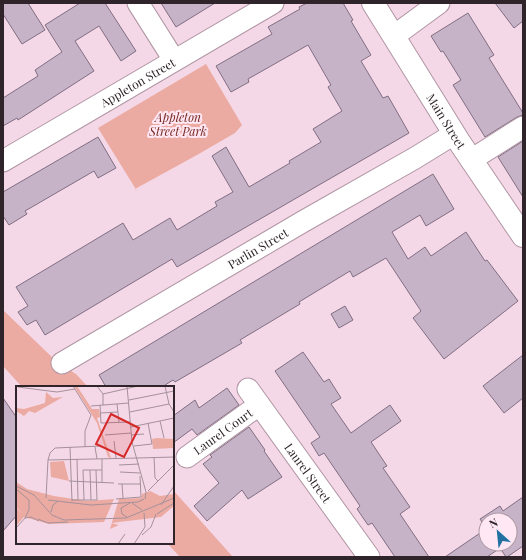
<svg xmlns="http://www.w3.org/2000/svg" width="526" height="560" viewBox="0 0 526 560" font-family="'Playfair Display',serif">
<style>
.green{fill:#ecaba2}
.building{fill:#c7b3c8;stroke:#816e82}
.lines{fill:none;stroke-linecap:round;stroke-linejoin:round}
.minor-casing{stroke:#b095a3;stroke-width:23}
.major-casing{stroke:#b095a3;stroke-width:24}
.minor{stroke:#fff;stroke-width:21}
.major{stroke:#fff;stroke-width:22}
.labels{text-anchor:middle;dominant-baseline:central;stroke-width:4;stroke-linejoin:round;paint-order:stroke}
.street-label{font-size:12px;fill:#2e2429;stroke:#ffe7f3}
.park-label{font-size:12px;font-style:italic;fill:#752822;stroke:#ffe7f3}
.inset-road{fill:none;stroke:#a5909b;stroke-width:1}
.view{fill:#d62828;fill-opacity:0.15;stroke:#d62828;stroke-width:2}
.inset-edge{fill:none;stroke:#2e2429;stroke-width:2}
</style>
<rect width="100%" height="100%" fill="#f5d8e7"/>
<!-- green -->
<g class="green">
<polygon points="206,64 242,125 235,133 197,155 135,189 137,191 98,128"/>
<polygon points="3,310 54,359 77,375 88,387 22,387 3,366"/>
<polygon points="173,490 233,557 234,557 180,557 167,543 173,543"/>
</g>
<!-- building -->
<g class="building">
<polygon points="3,3 28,3 45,30 22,44 3,14"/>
<polygon points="80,3 105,3 136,51 121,61 99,26 75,41 94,71 18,120 17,118 3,126 3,98 38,76 35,70 62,52 45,25"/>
<polygon points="161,3 215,3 176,27"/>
<polygon points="307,3 343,3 353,20 351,21 371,55 361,61 383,98 388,96 409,133 177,267 172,259 45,335 36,320 27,325 18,312 28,306 16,287 123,223 133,240 170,218 177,230 217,206 215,202 233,192 212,156 226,147 249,187 290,163 289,161 321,142 313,129 342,111 328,87 331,85 308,45 248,79 249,82 231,92 216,66 272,34 268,27 300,9 299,7"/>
<polygon points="495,3 523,3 523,21 514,28"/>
<polygon points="468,13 494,55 489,58 523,113 523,115 517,117 485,137 453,85 461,80 443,51 441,52 431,36"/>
<polygon points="98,137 116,168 98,178 94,171 25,211 27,214 9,225 3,216 3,192"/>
<polygon points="523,141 523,197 498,157"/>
<polygon points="433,174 454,209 426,226 420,215 392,232 408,259 425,247 431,256 466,232 485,261 487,260 518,301 444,359 413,318 421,311 386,258 353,277 350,271 299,302 300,304 240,340 242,343 175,382 173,380 162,387 106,387 99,375"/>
<polygon points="345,306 353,320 339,328 331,314"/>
<polygon points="303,352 324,382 329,379 341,398 331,404 351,433 390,405 401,421 371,442 387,466 383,468 410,507 400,514 429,557 395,557 372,523 368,525 357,509 360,506 324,453 319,456 311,443 320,437 275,371"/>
<polygon points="523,355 523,398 504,413 483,386"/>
<polygon points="227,388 239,405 197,435 192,429 173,443 173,416 195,400 199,408"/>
<polygon points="3,398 17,418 17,515 3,531"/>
<polygon points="249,427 265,450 264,451 282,477 248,499 242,490 207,521 194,506 219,483 203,464 212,457 210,455"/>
<polygon points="523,497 523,546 507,557 506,557 500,548 487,557 445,557 486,529 486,544 510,544 510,520 486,520 486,528 480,519 500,506 503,511"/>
</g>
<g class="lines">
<!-- minor casing -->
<g class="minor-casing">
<g id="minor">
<polyline points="138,3 174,60"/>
<polyline points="394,36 439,3"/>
<polyline points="471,160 523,127"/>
<path id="s1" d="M3 161 273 3"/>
<path id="s2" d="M62 363 304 221 415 158 454 134"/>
<path id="s3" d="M248 389 369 557"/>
<path id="s4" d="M187 457 259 405"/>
</g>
</g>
<!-- major casing -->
<g class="major-casing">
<g id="major">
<path id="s5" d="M373 3 460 143 523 236"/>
</g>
</g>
<!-- minor -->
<use href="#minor" class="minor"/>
<!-- major -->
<use href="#major" class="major"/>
</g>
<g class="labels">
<!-- street labels -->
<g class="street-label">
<text stroke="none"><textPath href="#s1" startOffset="156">Appleton Street</textPath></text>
<text stroke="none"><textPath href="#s5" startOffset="139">Main Street</textPath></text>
<text stroke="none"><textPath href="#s2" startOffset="227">Parlin Street</textPath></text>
<text stroke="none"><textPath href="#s4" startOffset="44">Laurel Court</textPath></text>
<text stroke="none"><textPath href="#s3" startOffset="103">Laurel Street</textPath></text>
</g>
<!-- park labels -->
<g class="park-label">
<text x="178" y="117">Appleton<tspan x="178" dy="14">Street Park</tspan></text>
</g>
</g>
<!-- overview -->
<g transform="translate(16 386)">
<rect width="158" height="158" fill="#f5d8e7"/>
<path d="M58 0H61L76 23H83L84 31 81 32 95 72 92 71 81 37ZM30 6 37 12 47 11 19 27 13 25 8 30 0 25V22L8 23 29 17ZM141 52 158 53V62L137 63 136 53ZM48 75 53 95 35 91 34 76ZM0 96 11 103 38 110 71 115 98 113 88 136 33 138 8 131 0 140V122L7 128 0 121ZM134 105 144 110 158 108V120L145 131 95 137 103 139 94 143 103 113 125 112 126 108Z" fill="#ecaba2"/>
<path class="inset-road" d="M57 0 75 29 69 45V61M81 0 87 8V19M111 0 116 56 130 106 129 113M149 0 153 18 158 26M2 1 41 6 59 3M87 8 122 0M113 14 158 5M101 18 103 36M84 19 85 37 114 36M75 20 113 17M114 26 153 18M84 27 102 26M144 35 148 52M115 41 158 32M89 49 115 47M115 49 128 48M98 55 100 72M118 60 136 58 132 37M54 61 56 115M79 61 81 73M138 71 139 92 142 95M122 72 158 71M61 73 62 114M86 73V96M32 74 34 67 39 62 85 60M103 79 123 78M74 84 75 114M104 86 124 87M53 95 98 97M102 98H125M106 98 107 112M0 100 18 109 36 129 48 134 110 132 158 112M0 103 13 114V124L9 132M132 105 158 79M30 112 32 74 122 72M100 113 125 111 124 90M32 114 75 119 122 116 128 113M56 114H81L80 84M68 114 67 84H86M116 117 126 124M145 119 158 100M35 126 37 119 42 115M141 128 158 117M111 131 106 128 105 122 114 117M9 132 15 131 23 135M22 133 32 137 52 136M0 142 10 131M126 149 135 141 140 128M102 158 109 148M118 158 129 141 128 127"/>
<path class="view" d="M95 28 123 42 108 71 80 58Z"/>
<rect width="158" height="158" class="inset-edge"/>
</g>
<!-- border -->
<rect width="526" height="560" fill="none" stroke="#2e2429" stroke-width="8"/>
<!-- north arrow -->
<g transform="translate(498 532) rotate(333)"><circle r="19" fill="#ffe7f3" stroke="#ab99a2"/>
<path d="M0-3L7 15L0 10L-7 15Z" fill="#2071a2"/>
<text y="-6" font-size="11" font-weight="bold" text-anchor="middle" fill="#2e2429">N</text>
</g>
</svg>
